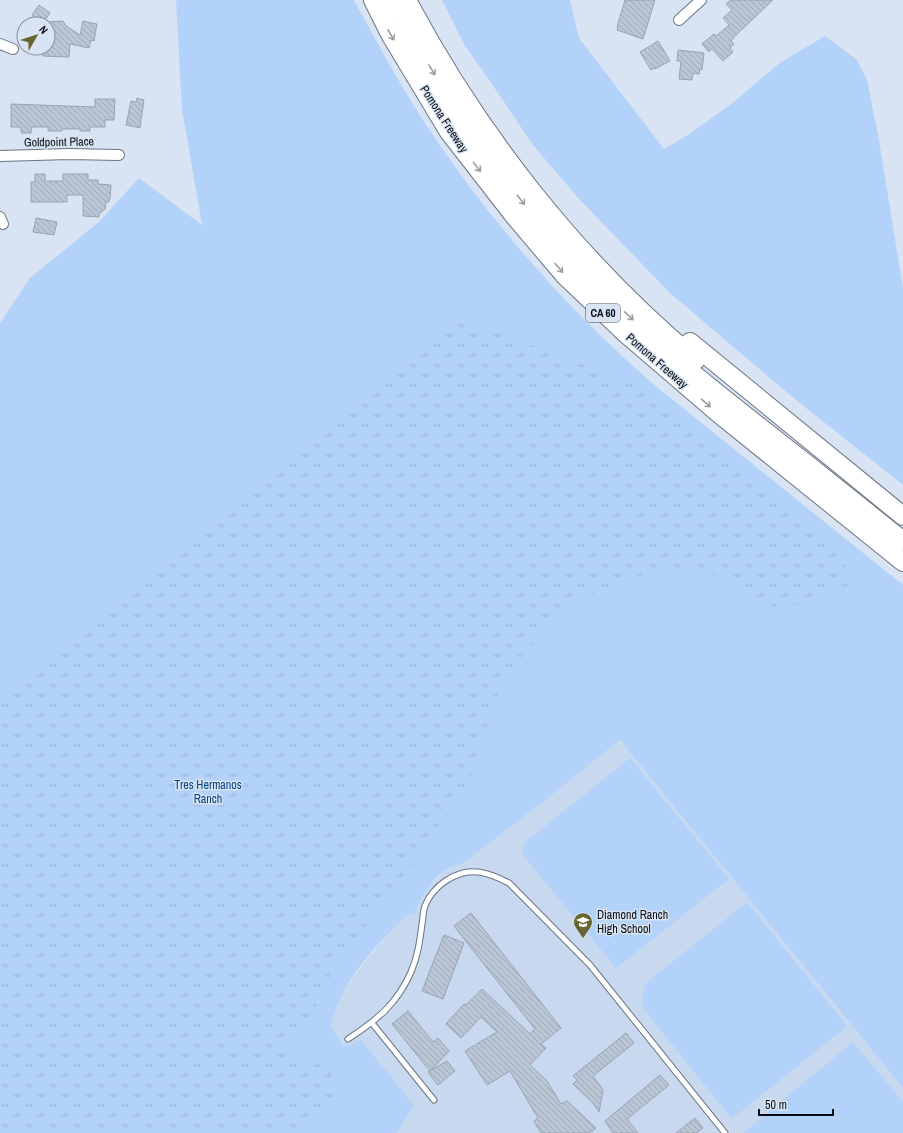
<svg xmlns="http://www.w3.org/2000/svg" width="903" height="1133" viewBox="0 0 903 1133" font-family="'Archivo Narrow',sans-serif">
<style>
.built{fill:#c8d8ee}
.grass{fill:#b3d2fa}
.park{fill:url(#park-tufts)}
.building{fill:url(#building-back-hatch);stroke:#98a3b2}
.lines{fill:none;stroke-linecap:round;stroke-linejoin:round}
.service-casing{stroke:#6a7583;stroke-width:7}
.minor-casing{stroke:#6a7583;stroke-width:12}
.motorway-casing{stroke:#6a7583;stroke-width:20}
.service{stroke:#fff;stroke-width:5}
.minor{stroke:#fff;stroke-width:10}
.motorway{stroke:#fff;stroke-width:18}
.oneway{stroke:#9d9ea0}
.labels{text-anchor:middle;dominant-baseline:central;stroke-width:3;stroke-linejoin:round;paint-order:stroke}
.shield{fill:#d8e4f3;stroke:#474e56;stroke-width:1}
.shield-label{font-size:11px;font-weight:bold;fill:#090d12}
.street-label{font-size:12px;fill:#090d12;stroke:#d8e4f3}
.park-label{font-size:12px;fill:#044183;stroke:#d8e4f3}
.poi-label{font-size:12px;fill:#090d12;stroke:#d8e4f3;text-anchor:start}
</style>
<defs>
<pattern id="park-tufts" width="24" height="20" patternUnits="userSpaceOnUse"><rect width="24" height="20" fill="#b3d2fa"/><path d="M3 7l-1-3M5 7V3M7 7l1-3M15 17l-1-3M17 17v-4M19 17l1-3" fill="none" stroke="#99b3d5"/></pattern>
<pattern id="building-back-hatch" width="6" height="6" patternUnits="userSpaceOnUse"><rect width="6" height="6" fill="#bac5d5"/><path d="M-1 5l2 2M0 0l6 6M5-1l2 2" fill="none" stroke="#9fa8b6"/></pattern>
</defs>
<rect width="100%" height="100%" fill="#d8e4f3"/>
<!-- built -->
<polygon class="built" points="620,740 903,1088 903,1133 397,1133 412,1108 345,1048 331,1025 339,999 346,987 367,959 394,928 408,914 415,914 420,901 426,889 441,874 454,866 464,863 553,794"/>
<!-- grass -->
<g class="grass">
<path d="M176 0H354C380 48 406 96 437 141 499 232 574 316 658 388L903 585V1088L620 740 553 794 464 863C438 868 423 890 415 914H408C383 939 355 966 340 999 336 1007 334 1016 331 1025L344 1047 361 1040 414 1105 397 1133H0V323L30 278 100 221 139 178 202 225 182 109Z"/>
<polygon points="442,0 570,0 579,38 664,149 691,133 731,104 781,62 825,36 856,59 867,80 879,140 903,288 903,485 796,400 671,294 579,199 533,145 500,96 464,44"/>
<polygon points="630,758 729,879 616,968 523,855 524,843"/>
<polygon points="747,902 847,1026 732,1119 642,1007 645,984"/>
<polygon points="853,1042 903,1102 903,1133 743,1133"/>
</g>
<!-- park -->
<polygon class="park" points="461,319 639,385 831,543 856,583 780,610 718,575 656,569 567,605 504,678 467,787 320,991 312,1023 289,1043 290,1054 331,1069 333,1108 306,1133 0,1133 0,693 192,536"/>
<!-- building -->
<g class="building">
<polygon points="625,0 655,0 643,39 617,30 618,28 617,27"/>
<polygon points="731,0 773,0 733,38 733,39 731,41 734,44 730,48 733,52 723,61 712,49 709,52 702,44 714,34 716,36 729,25 723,18 732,10 726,4"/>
<polygon points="39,5 50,13 42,24 30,24 35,17 32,15"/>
<polygon points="63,21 66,26 80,35 83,21 97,24 94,41 91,40 89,48 70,44 69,57 43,56 43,48 48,48 48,22"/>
<polygon points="658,41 670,61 655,69 654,68 651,70 640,52"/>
<polygon points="678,50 704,53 702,70 700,69 699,74 693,73 692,80 679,79 681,61 677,61"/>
<polygon points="137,98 144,100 140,128 126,125 131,101 136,102"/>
<polygon points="95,99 115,99 114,120 105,120 105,127 90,127 90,131 80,131 80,129 62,129 62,131 48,131 48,127 32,127 31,133 21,133 21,127 11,127 11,104 95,107"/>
<polygon points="35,174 45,174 45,181 63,181 63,174 88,174 88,180 98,180 98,184 111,185 110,199 109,199 109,202 106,202 105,209 99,214 99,217 83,216 83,195 67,195 67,202 31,202 31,182 35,182"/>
<polygon points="36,218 57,222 54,235 33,232"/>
<polygon points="471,913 561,1028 541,1044 546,1048 530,1065 547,1081 561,1104 567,1101 596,1128 589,1133 541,1133 534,1121 538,1118 510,1071 487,1085 465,1051 497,1032 481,1017 461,1038 446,1024 464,1004 466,1005 482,989 530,1034 535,1029 454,926"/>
<polygon points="444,935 464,943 443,999 422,991"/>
<polygon points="408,1011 433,1042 438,1038 449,1051 430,1071 392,1024"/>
<polygon points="626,1033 634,1043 593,1076 603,1090 599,1112 593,1103 573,1084 577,1080 573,1076"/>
<polygon points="447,1061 455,1071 438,1085 428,1072"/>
<polygon points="660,1075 669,1085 627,1119 638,1133 613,1133 605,1121"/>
<polygon points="695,1118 703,1128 696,1133 676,1133"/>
</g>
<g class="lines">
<!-- service casing -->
<g class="service-casing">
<g id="service">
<polyline points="372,1023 434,1100"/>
<path d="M348 1039C377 1020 397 1004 411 972 418 956 420 940 422 924 423 919 423 911 425 906 432 887 456 869 478 872 489 873 499 878 509 883L590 965 725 1133"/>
</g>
</g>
<!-- minor casing -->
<g class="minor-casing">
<g id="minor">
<polyline points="679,20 701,0"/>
<polyline points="0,44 13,49"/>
<polyline points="0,156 69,154 119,155"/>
<polyline points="0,217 3,224"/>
</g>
</g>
<!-- motorway casing -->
<g class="motorway-casing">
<g id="motorway">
<polyline points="373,0 390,34 449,132 515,217 565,276 626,334 718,413 903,562"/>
<path d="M392 0C418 50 447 99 479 146 519 203 567 257 617 306 678 365 746 416 812 468 842 492 873 517 903 541"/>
<path d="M407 0C479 136 578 261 696 360"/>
<polyline points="690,342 903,516"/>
</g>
</g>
<!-- service -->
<use href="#service" class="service"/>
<!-- minor -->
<use href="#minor" class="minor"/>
<!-- motorway -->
<use href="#motorway" class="motorway"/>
</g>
<!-- one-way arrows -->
<defs><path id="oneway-shaft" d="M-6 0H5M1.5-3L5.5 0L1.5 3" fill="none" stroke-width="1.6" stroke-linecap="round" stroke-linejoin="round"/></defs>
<g class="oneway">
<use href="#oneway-shaft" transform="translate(391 35) rotate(61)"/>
<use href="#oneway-shaft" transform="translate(432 70) rotate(59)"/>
<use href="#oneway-shaft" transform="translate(477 167) rotate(52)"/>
<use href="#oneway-shaft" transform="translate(521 200) rotate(52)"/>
<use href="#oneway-shaft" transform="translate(559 268) rotate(50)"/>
<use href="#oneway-shaft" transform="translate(629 316) rotate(43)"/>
<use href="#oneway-shaft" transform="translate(706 403) rotate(41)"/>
</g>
<!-- icons -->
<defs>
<g id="school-pin" transform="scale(1)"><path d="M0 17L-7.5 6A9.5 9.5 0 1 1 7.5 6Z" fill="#696532" stroke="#d8e4f3"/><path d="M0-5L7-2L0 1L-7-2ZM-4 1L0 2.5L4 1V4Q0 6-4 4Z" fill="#fff"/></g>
</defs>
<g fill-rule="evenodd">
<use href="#school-pin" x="583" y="922"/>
</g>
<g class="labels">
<!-- shield labels -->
<rect class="shield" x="586" y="304" width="34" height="18" rx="3"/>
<g class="shield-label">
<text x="603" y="313">CA 60</text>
</g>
<!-- street labels -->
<g class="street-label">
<text transform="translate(444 119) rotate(57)">Pomona Freeway</text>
<text transform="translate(59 142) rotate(-1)">Goldpoint Place</text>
<text transform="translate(657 361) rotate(41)">Pomona Freeway</text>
</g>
<!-- park labels -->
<g class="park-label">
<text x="208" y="785">Tres Hermanos<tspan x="208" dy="14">Ranch</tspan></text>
</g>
<!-- poi labels -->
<g class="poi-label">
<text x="597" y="915">Diamond Ranch<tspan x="597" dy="14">High School</tspan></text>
</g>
</g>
<!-- north arrow -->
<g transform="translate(36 36) rotate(51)"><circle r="19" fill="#d8e4f3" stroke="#858e99"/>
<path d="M0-3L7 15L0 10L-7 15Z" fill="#696532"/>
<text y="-6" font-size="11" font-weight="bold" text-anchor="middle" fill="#090d12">N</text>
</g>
<!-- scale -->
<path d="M759 1109v6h74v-6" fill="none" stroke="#090d12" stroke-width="2"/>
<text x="765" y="1109" font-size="12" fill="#090d12" stroke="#d8e4f3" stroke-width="3" paint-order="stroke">50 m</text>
</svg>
